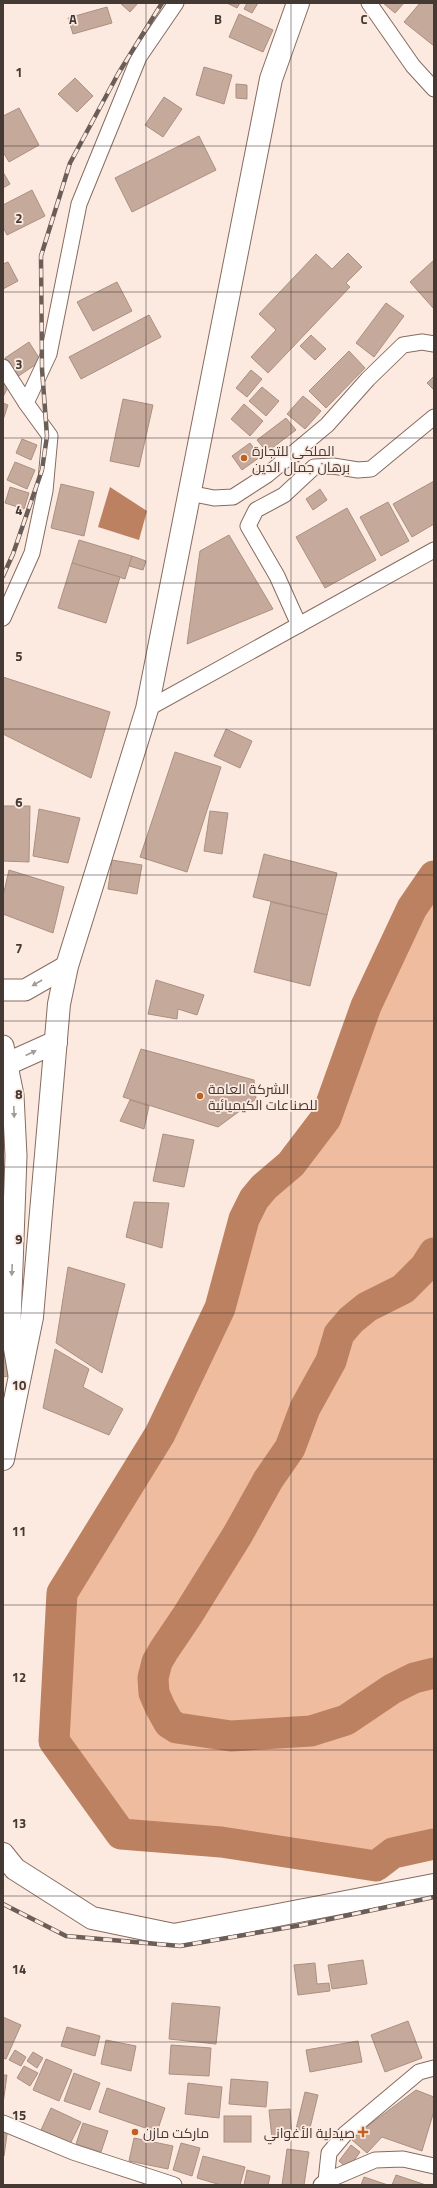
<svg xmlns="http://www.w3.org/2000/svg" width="437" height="2188" viewBox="0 0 437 2188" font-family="'Titillium Web',Cairo,sans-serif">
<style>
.green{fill:#efbca0;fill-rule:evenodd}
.water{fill:#bc8161}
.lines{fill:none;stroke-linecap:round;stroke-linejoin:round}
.river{stroke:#bc8161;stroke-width:31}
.building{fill:#c5a99b;stroke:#ab9082}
.street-casing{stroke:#866c5f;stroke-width:17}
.secondary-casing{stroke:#866c5f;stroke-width:23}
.primary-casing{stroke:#866c5f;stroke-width:24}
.street{stroke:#fff;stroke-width:15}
.secondary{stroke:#fff;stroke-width:21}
.primary{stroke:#fff;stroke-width:22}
.rail-casing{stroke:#6b5e58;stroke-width:4.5}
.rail{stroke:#fceae1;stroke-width:3;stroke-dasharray:9;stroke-linecap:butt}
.oneway{fill:#a29c99}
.grid{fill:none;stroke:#443933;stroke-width:1;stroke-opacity:0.55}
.poi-dot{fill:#c16020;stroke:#fceae1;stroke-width:1.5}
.labels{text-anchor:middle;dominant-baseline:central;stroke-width:3.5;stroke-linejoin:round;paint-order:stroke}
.poi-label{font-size:14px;fill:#443933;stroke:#fceae1;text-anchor:start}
.grid-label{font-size:13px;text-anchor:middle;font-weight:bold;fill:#443933;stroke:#fceae1;stroke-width:3.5;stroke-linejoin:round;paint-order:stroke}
</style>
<rect width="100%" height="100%" fill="#fceae1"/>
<!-- green -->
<path class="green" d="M434 883V1674L392 1689 371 1703 434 1675V1846L376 1866 121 1834 54 1741 62 1593 166 1421 220 1308 254 1199 291 1164 326 1118 371 994 412 908ZM405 1286 403 1290 365 1311 366 1310ZM300 1420C299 1441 267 1489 253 1507Z"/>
<!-- water -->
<polygon class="water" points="110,487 147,511 139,540 98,527"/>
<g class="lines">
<!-- river -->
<g class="river">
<polyline points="434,876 412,908 366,1006 326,1118 291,1164 264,1187 254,1199 244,1219 220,1308 160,1434 62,1593 54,1741 121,1834 221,1842 376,1866 393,1853 434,1844"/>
<polyline points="434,1253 425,1267 403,1289 367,1307 351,1320 339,1334 331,1361 305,1408 290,1448 268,1480 238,1534 187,1616 164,1650 157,1662 153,1678 154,1693 160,1707 169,1723 177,1728 231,1736 311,1731 346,1720 392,1689 414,1678 434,1673"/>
</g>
</g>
<!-- building -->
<g class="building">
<polygon points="120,3 138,3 130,12"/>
<polygon points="227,3 240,3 237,8"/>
<polygon points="247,3 258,3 252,13 244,9"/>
<polygon points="383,3 404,3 395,13"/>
<polygon points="420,3 434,3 434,46 404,22"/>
<polygon points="107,7 112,23 73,34 68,18"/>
<polygon points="239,14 273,30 263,52 229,37"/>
<polygon points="204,67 232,75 224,104 196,95"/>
<polygon points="75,78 93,96 77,112 58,94"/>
<polygon points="236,84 247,85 247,99 236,98"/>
<polygon points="164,97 182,109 163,137 145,125"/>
<polygon points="19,108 39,145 9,162 3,152 3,116"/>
<polygon points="199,136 216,170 132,212 115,178"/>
<polygon points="3,172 10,184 3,188"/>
<polygon points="32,190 45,216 7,235 3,227 3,205"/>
<polygon points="348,253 362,267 346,283 350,287 268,373 251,357 276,330 259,314 316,254 332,269"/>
<polygon points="434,260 434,309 410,282"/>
<polygon points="8,262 18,281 3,289 3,264"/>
<polygon points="117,282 132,311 93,331 77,302"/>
<polygon points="386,303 404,316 374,357 356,343"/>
<polygon points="149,315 161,337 81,379 69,357"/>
<polygon points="311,335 326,349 315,360 300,346"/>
<polygon points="29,342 41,361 17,377 5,358"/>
<polygon points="349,351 365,368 326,408 309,391"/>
<polygon points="251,370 262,379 247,397 236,388"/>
<polygon points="434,376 434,390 427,383"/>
<polygon points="3,379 10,383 3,397"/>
<polygon points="262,387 279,401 266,416 249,401"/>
<polygon points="303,396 321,411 305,429 287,414"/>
<polygon points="123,399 153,405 139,467 110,461"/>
<polygon points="3,403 8,405 3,420"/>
<polygon points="244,404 263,421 250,436 231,419"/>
<polygon points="286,418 296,430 267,452 257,440"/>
<polygon points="22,439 37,445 31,460 16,453"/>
<polygon points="250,443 260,457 242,470 232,456"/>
<polygon points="15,462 35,470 27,489 7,480"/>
<polygon points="434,481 434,524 412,537 393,504"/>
<polygon points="61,484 94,492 84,536 51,528"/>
<polygon points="10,487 29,493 24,509 5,503"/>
<polygon points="320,489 327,500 313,510 306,499"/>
<polygon points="388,502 409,541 381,556 360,517"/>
<polygon points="347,508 376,560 325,588 296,537"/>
<polygon points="229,535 273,609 187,644 200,551"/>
<polygon points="79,540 132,556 125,579 72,563"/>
<polygon points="132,556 146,561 143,570 129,566"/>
<polygon points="72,563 120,577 106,623 58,608"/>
<polygon points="3,677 110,712 91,778 3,734"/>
<polygon points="226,729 252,741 240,768 214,756"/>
<polygon points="175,752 221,767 187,872 140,857"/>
<polygon points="3,806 30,806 29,862 3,861"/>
<polygon points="39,809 80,818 68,863 33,856"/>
<polygon points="210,811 228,813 222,854 204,851"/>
<polygon points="264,854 337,873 327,915 253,897"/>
<polygon points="112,860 142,865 137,894 108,889"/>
<polygon points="9,870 64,887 53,933 3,914 3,896"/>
<polygon points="271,902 327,915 310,986 254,972"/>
<polygon points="156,980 204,995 197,1015 178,1009 177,1019 148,1014"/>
<polygon points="141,1049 254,1080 256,1099 218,1127 123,1097"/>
<polygon points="130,1100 149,1106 144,1129 120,1121"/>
<polygon points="163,1134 194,1140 184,1187 153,1181"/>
<polygon points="134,1202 169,1203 162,1248 126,1237"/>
<polygon points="68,1267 125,1284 102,1373 56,1343"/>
<polygon points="3,1327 14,1375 3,1377"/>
<polygon points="55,1349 89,1369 83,1387 123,1409 109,1435 43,1408"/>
<polygon points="363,1960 367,1984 332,1989 328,1965"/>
<polygon points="315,1963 317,1984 329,1983 330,1991 298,1995 294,1965"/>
<polygon points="172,2003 220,2007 216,2044 169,2039"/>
<polygon points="3,2017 21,2025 6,2059 3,2058"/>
<polygon points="408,2021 422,2058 385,2072 371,2035"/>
<polygon points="67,2027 100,2036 95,2056 61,2046"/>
<polygon points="106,2040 136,2046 131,2071 101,2064"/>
<polygon points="358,2041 362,2062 310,2072 306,2050"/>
<polygon points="171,2045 211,2048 209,2076 169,2074"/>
<polygon points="15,2050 26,2057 21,2066 9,2060"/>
<polygon points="33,2052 43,2058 37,2068 27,2061"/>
<polygon points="46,2059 72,2070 59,2101 33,2090"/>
<polygon points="24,2066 38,2073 30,2086 17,2078"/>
<polygon points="74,2073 100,2083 90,2110 64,2101"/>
<polygon points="3,2075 7,2075 3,2104"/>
<polygon points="231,2079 268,2082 266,2107 229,2104"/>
<polygon points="188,2083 222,2087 219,2118 185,2114"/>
<polygon points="107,2088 165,2108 157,2132 99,2112"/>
<polygon points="416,2090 434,2097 434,2111 422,2151 382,2137 367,2153 352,2140 358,2133"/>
<polygon points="305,2092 318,2095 309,2132 296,2129"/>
<polygon points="51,2108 81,2122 70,2144 41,2130"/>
<polygon points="290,2109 292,2138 272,2139 269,2110"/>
<rect x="224" y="2116" width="27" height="26"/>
<polygon points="83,2123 108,2131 101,2152 76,2144"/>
<polygon points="3,2127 8,2127 4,2156 3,2156"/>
<polygon points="134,2138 173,2146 168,2169 129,2161"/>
<polygon points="181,2143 200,2148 192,2176 173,2170"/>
<polygon points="351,2145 360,2152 348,2169 339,2161"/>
<polygon points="287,2149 309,2152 304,2185 282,2185"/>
<polygon points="203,2156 245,2167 240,2185 221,2185 197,2178"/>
<polygon points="247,2170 270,2176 268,2185 244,2185"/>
<polygon points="396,2175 426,2185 392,2185"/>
<polygon points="364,2177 388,2185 361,2185"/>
</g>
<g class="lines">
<!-- street casing -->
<g class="street-casing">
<g id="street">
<polyline points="369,3 413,66 434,89"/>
<polyline points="3,367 26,403"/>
<polyline points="189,493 214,498 233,497 267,475 327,425 368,379 403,345 422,342 434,344"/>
<polyline points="3,618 32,553 45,491 50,436 26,403 49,354 79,204 139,57 176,3"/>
<polyline points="299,625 277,576 248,526 256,510 284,495 314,467 333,466 358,470 371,469 434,417"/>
<polyline points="147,709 434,550"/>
<polyline points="3,2123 73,2152 174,2185"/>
<polyline points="326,2181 375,2160 403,2159 434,2166"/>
<polyline points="321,2185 326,2181 329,2153 345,2134 419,2072 434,2068"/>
</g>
</g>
<!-- secondary casing -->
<g class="secondary-casing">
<g id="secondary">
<polyline points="3,990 25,990 67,966"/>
<polyline points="3,1046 13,1095 16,1156 10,1322 19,1375"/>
</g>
</g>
<!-- primary casing -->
<g class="primary-casing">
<g id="primary">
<polyline points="7,1064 56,1042"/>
<polyline points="3,1459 32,1317 59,1004 67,966 147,709 271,79 298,3"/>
<polyline points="3,1854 15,1869 92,1918 174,1935 434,1885"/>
</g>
</g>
<!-- street -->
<use href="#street" class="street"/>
<!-- secondary -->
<use href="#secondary" class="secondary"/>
<!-- primary -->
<use href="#primary" class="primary"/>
<!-- rail casing -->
<g class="rail-casing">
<g id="rail">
<polyline points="3,576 13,554 42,470 47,436 42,369 41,256 70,163 118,74 162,3"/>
<polyline points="3,1904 66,1936 180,1946 302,1925 434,1897"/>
</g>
</g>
<!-- rail -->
<use href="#rail" class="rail"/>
</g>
<!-- one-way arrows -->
<defs><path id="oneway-solid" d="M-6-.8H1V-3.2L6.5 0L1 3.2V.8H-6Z"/></defs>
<g class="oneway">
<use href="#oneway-solid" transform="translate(37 983) rotate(150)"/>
<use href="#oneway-solid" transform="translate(31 1053) rotate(-25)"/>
<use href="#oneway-solid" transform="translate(14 1112) rotate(88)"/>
<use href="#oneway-solid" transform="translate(12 1270) rotate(92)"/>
</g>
<!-- grid -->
<path class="grid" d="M146 3V2185M291 3V2185M3 146H434M3 292H434M3 438H434M3 583H434M3 729H434M3 875H434M3 1021H434M3 1167H434M3 1313H434M3 1459H434M3 1605H434M3 1750H434M3 1896H434M3 2042H434"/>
<!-- markers -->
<g class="poi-dot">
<circle cx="244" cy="458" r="4"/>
<circle cx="200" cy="1096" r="4"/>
<circle cx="135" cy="2132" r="4"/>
<path d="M361 2126h4v4h4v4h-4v4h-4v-4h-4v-4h4z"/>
</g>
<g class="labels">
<!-- poi labels -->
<g class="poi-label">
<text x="252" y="450">الملكي للتجارة<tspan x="252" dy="16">برهان جمال الدين</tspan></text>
<text x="208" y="1088">الشركة العامة<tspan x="208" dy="16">للصناعات الكيميائية</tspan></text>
<text x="143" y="2132">ماركت مازن</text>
<text x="355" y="2132" text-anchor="end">صيدلية الأغواني</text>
</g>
</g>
<g class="grid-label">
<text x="73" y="24">A</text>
<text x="218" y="24">B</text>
<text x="364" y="24">C</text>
<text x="19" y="77">1</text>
<text x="19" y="223">2</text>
<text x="19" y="369">3</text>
<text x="19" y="515">4</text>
<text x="19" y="661">5</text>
<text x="19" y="807">6</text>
<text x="19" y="953">7</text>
<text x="19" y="1099">8</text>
<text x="19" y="1244">9</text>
<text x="19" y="1390">10</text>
<text x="19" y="1536">11</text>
<text x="19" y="1682">12</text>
<text x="19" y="1828">13</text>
<text x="19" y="1974">14</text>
<text x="19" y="2120">15</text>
</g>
<!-- border -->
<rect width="437" height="2188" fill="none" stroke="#443933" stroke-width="8"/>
</svg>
